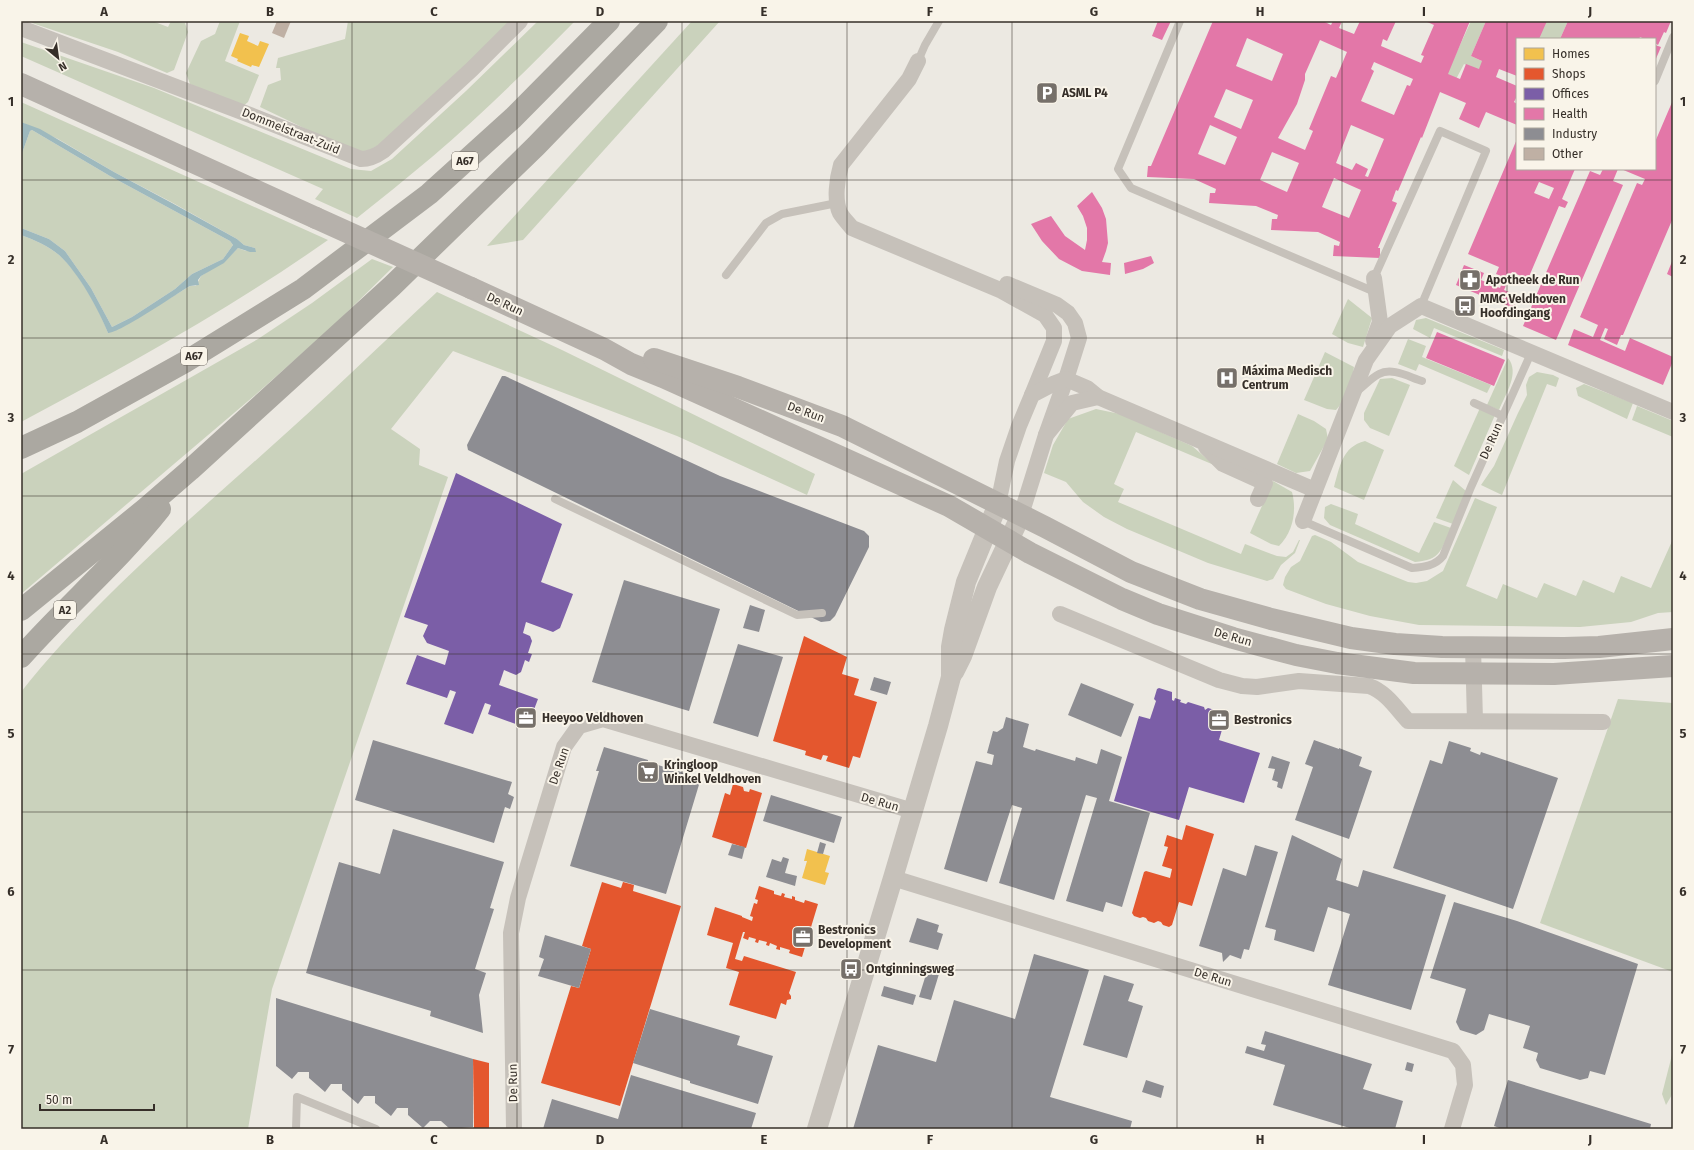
<svg xmlns="http://www.w3.org/2000/svg" width="1694" height="1150" viewBox="0 0 1694 1150" font-family="'Fira Sans',sans-serif">
<style>
.green{fill:#cad2bc}
.water{fill:#9eb9be}
.homes{fill:#f2c14e}
.shops{fill:#e4572e}
.offices{fill:#7b5ea7}
.health{fill:#e377a8;fill-rule:evenodd}
.industry{fill:#8d8d92}
.building{fill:#bfb0a4}
.lines{fill:none;stroke-linecap:round;stroke-linejoin:round}
.service{stroke:#c6c1ba;stroke-width:8}
.minor{stroke:#c6c1ba;stroke-width:16}
.tertiary{stroke:#c6c1ba;stroke-width:20}
.secondary{stroke:#b6b1ab;stroke-width:22}
.motorway{stroke:#aba8a1;stroke-width:22}
.secondary-bridge{stroke:#b6b1ab;stroke-width:22}
.grid{fill:none;stroke:#362f29;stroke-width:1;stroke-opacity:0.55}
.labels{text-anchor:middle;dominant-baseline:central;stroke-width:4;stroke-linejoin:round;paint-order:stroke}
.shield{fill:#f9f4e9;stroke:#706a63;stroke-width:1}
.shield-label{font-size:11px;font-weight:bold;fill:#362f29}
.poi-label{font-size:12px;font-weight:bold;fill:#362f29;stroke:#f9f4e9;text-anchor:start}
.street-label{font-size:12px;fill:#362f29;stroke:#f9f4e9}
.neatline{fill:none;stroke:#362f29;stroke-width:1.5}
.grid-label{font-size:13px;text-anchor:middle;font-weight:bold;fill:#362f29}
</style>
<rect width="100%" height="100%" fill="#ece9e2"/>
<!-- green -->
<g class="green">
<polygon points="33,21 152,21 168,27 171,21 185,23 188,32 174,70 167,73 118,52 32,23"/>
<polygon points="220,21 240,21 225,61 259,75 248,102 242,107 190,84 186,73 201,41 215,34"/>
<polygon points="348,21 515,21 392,137 365,153 331,141 260,107 268,85 281,80 280,68 276,68 278,58 345,39"/>
<path d="M538 21H575C529 68 482 114 432 157 407 178 382 198 357 218L315 199 323 189 21 56V42L154 88 351 169 371 171 392 159 466 91Z"/>
<polygon points="692,21 720,21 523,240 487,246"/>
<polygon points="1471,21 1486,21 1471,56 1486,63 1482,72 1464,64 1455,81 1445,78"/>
<polygon points="1546,21 1568,21 1560,39 1538,39"/>
<path d="M21 102 328 240C230 309 126 366 21 422V235C35 240 48 246 59 255 78 271 100 310 108 333L129 323 190 286H196L201 276 227 259 238 248 246 251 255 248 244 245 237 239 173 203 114 172 58 139 21 122Z"/>
<polygon points="32,130 110,176 230,241 233,245 223,259 192,274 175,289 132,317 112,327 91,288 65,251 49,239 21,228 21,156 30,131"/>
<polygon points="372,259 393,267 333,326 254,396 21,594 21,474 258,339 312,303"/>
<path d="M437 292 562 350 815 474 807 495 677 436 453 351 391 429 420 449 419 465 448 477 272 989 248 1129H21V692C90 605 181 527 264 453 323 401 379 346 437 292Z"/>
<polygon points="1348,299 1372,318 1363,347 1348,343 1332,334"/>
<polygon points="1426,318 1504,350 1502,356 1434,328 1430,338 1413,329 1416,320"/>
<polygon points="1408,339 1426,346 1422,357 1491,385 1487,393 1419,364 1416,371 1398,364"/>
<path d="M1325 352 1354 367C1352 381 1346 400 1336 410L1327 409 1304 400Z"/>
<path d="M1508 358C1520 373 1506 393 1499 410L1487 405Z"/>
<polygon points="1537,372 1553,375 1559,378 1556,387 1547,384 1502,495 1481,485 1494,466 1518,413 1527,395 1526,385 1529,377"/>
<polygon points="1392,378 1410,385 1389,436 1370,428 1364,420 1364,413 1380,379"/>
<polygon points="1584,384 1633,403 1627,419 1578,396 1576,388"/>
<polygon points="1637,406 1673,421 1673,437 1632,420"/>
<polygon points="1480,408 1495,415 1469,475 1454,466"/>
<polygon points="1096,409 1120,414 1192,446 1214,465 1136,432 1114,484 1124,489 1118,502 1241,554 1245,544 1277,556 1286,557 1293,552 1299,540 1300,540 1295,553 1281,565 1273,579 1267,581 1208,563 1127,529 1104,517 1083,502 1066,482 1044,473 1053,445 1068,419"/>
<polygon points="1298,414 1314,421 1326,429 1328,439 1310,471 1296,473 1277,464"/>
<path d="M1365 441 1384 450 1364 500 1334 487C1340 466 1342 447 1365 441Z"/>
<polygon points="1453,480 1466,491 1453,524 1436,518"/>
<path d="M1273 481 1292 492C1297 511 1293 532 1279 546L1271 544 1250 533Z"/>
<polygon points="1475,498 1497,507 1466,586 1497,599 1503,584 1537,598 1544,583 1576,596 1583,580 1614,593 1621,576 1651,588 1673,539 1673,612 1658,613 1631,622 1580,627 1419,625 1370,616 1326,604 1286,589 1283,585 1285,577 1291,567 1300,561 1312,536 1315,535 1331,542 1358,562 1408,582 1416,583 1427,581 1443,571"/>
<path d="M1331 504 1358 514 1355 524 1419 553 1434 522 1451 528C1441 550 1441 560 1415 562L1330 525 1324 518 1325 507Z"/>
<polygon points="1618,699 1673,703 1673,972 1540,923"/>
<polygon points="1673,1051 1673,1093 1666,1105 1662,1094"/>
</g>
<!-- water -->
<path class="water" d="M21 122 40 129 114 172 172 203 237 239 244 245 255 248 256 252H250L238 248 224 263 201 276 198 280 199 285 190 286C176 294 120 333 108 333 99 310 78 272 59 255 48 246 35 240 21 235V228L49 239 65 251 91 288 112 327 132 317 175 289 192 274 223 259 233 245 230 241 110 176 32 130 30 131 21 156Z"/>
<!-- homes -->
<g class="homes">
<polygon points="240,33 249,36 247,41 258,46 260,41 269,44 259,67 252,65 251,67 237,61 238,59 231,56"/>
<polygon points="807,849 830,856 825,872 829,873 825,885 802,878 807,861 804,861"/>
</g>
<!-- shops -->
<g class="shops">
<polygon points="804,636 847,657 842,674 859,679 854,695 877,702 860,758 853,756 849,768 826,761 828,756 823,755 821,760 805,755 806,751 773,741"/>
<polygon points="733,784 743,787 744,791 749,792 750,789 762,793 746,848 712,837 725,793 730,795"/>
<polygon points="1186,825 1214,834 1192,906 1179,902 1172,925 1169,927 1163,925 1161,922 1158,921 1154,923 1148,921 1146,918 1143,917 1140,918 1134,916 1132,913 1144,872 1146,871 1170,878 1172,869 1162,866 1168,847 1164,846 1167,835 1182,840"/>
<polygon points="602,882 621,888 623,882 634,885 633,891 681,906 620,1106 541,1083 571,986 579,988 591,949 582,946"/>
<polygon points="759,886 774,891 774,894 781,896 782,893 785,894 784,897 792,899 792,896 795,897 795,900 804,903 805,900 818,904 802,957 789,953 790,950 780,947 780,950 776,949 777,946 770,943 769,946 766,945 767,942 759,940 758,943 755,942 756,939 749,937 748,940 743,938 745,932 743,932 735,959 742,961 744,956 796,972 789,993 791,996 791,999 787,1000 786,1005 781,1003 776,1019 729,1005 739,972 726,968 733,943 707,935 715,907 742,916 742,917 752,921 753,917 750,916 754,903 757,904 758,900 755,899"/>
<polygon points="473,1059 489,1063 489,1129 474,1129"/>
</g>
<!-- offices -->
<g class="offices">
<polygon points="456,473 562,524 541,582 573,594 560,628 553,632 526,622 523,633 530,636 532,641 528,653 532,654 529,662 525,660 521,672 516,675 504,670 499,685 538,699 527,728 488,714 491,705 485,703 473,734 444,724 456,692 450,690 447,698 406,684 417,655 445,665 449,651 427,643 423,636 428,625 404,617"/>
<polygon points="1159,688 1172,692 1172,700 1174,701 1175,698 1181,700 1180,702 1186,704 1188,702 1204,707 1205,710 1208,708 1225,713 1226,716 1219,740 1260,753 1244,803 1189,787 1179,820 1114,801 1139,716 1150,719 1156,701 1154,699 1157,689"/>
</g>
<!-- health -->
<g class="health">
<polygon points="1158,21 1171,21 1162,40 1152,36"/>
<path d="M1213 21H1323L1331 25 1333 21H1342L1339 28 1354 34 1360 21H1396L1387 41 1383 39 1381 46 1421 63 1424 56 1421 55 1434 25 1425 21H1470L1448 74 1460 79 1466 64 1479 69 1482 61 1471 56 1486 21H1547L1539 39H1517V76L1499 69 1496 77 1517 86V96L1514 102 1517 104V125L1486 112 1479 128 1459 119 1466 103 1440 92 1422 138 1421 137 1398 191 1396 190 1392 201 1397 203 1378 248H1380V258L1333 256 1334 245 1339 246 1340 242 1318 232 1271 230 1272 219H1277L1278 215 1256 206 1209 203 1210 193H1215L1216 189 1194 179 1147 177 1148 166H1151ZM1247 38 1283 54 1272 81 1236 66ZM1320 40 1347 52 1336 78 1331 76 1309 129 1313 131 1305 150 1278 138 1297 104 1305 80V74ZM1374 62 1413 79 1410 86 1407 85 1394 115 1361 101 1374 71 1371 69ZM1226 89 1253 100 1241 129 1214 117ZM1210 125 1237 137 1225 165 1198 154ZM1351 125 1384 139 1368 177 1365 176 1368 169 1356 163 1352 170 1336 163ZM1272 152 1299 163 1287 192 1260 180ZM1334 178 1361 190 1349 218 1322 207Z"/>
<polygon points="1568,21 1671,21 1666,33 1664,32 1658,45 1655,43 1655,39 1645,39 1640,37 1639,39 1560,39"/>
<polygon points="1655,45 1661,47 1655,61"/>
<polygon points="1673,100 1673,218 1623,335 1621,335 1617,345 1604,339 1608,329 1605,328 1600,340 1625,351 1630,338 1673,357 1673,361 1663,385 1568,345 1574,329 1593,337 1598,325 1580,317 1637,183 1642,185 1645,179 1621,169 1655,169 1655,142"/>
<path d="M1517 139V169H1575L1562 199 1568 202 1565 208 1559 206 1528 279 1512 272 1504 290 1519 296 1513 309 1456 285 1464 265 1484 273 1481 280 1500 288 1504 277 1496 274 1499 267 1468 254ZM1539 182 1554 188 1549 199 1534 193Z"/>
<polygon points="1603,169 1618,169 1613,181 1623,185 1556,340 1523,326 1590,171 1600,175"/>
<polygon points="1092,192 1102,208 1106,219 1108,243 1106,251 1102,262 1111,263 1110,275 1082,271 1059,259 1042,241 1031,224 1051,216 1065,236 1085,250 1087,240 1087,228 1083,216 1077,206"/>
<polygon points="1151,256 1154,263 1143,269 1125,274 1124,263"/>
<polygon points="1673,259 1673,277 1667,274"/>
<polygon points="1437,332 1505,360 1494,386 1426,358"/>
</g>
<!-- industry -->
<g class="industry">
<polygon points="502,376 505,376 720,476 864,531 869,536 869,547 835,616 830,621 821,622 468,450 467,445"/>
<polygon points="624,580 720,609 689,711 592,682"/>
<polygon points="750,605 765,610 759,632 743,628"/>
<polygon points="738,644 783,657 758,737 713,723"/>
<polygon points="874,677 891,682 887,695 870,690"/>
<polygon points="1081,683 1134,704 1121,737 1068,715"/>
<polygon points="1006,717 1029,724 1023,747 1035,751 1036,749 1075,761 1076,757 1097,764 1101,749 1122,757 1109,801 1150,813 1122,907 1106,902 1103,912 1066,901 1097,798 1086,795 1054,900 999,883 1022,808 1012,805 987,882 944,869 976,761 992,765 994,755 987,753 993,731 997,732 1003,728"/>
<polygon points="373,740 512,782 508,794 514,797 510,809 505,807 494,843 355,800"/>
<polygon points="1314,740 1339,749 1339,748 1362,757 1359,766 1372,771 1349,839 1295,820 1313,767 1305,764"/>
<polygon points="1449,741 1471,748 1470,751 1480,755 1481,752 1558,778 1513,909 1393,868 1430,760 1442,764"/>
<polygon points="604,747 648,760 648,762 701,778 666,894 570,866 599,771 596,771"/>
<polygon points="1272,756 1290,762 1282,789 1277,787 1278,782 1272,780 1275,769 1268,768"/>
<polygon points="771,795 842,817 834,843 763,821"/>
<polygon points="393,829 504,862 490,908 494,909 475,969 486,973 479,995 483,1033 430,1016 431,1011 306,973 339,862 380,874"/>
<polygon points="1292,835 1342,859 1336,880 1358,887 1363,870 1446,895 1411,1010 1328,985 1350,914 1328,907 1314,952 1274,940 1276,930 1265,927"/>
<polygon points="820,842 826,844 823,854 817,853"/>
<polygon points="732,844 745,847 742,859 728,855"/>
<polygon points="1255,845 1278,852 1249,950 1244,949 1241,959 1230,955 1223,962 1222,953 1199,946 1223,868 1246,876"/>
<polygon points="783,857 789,859 785,873 797,876 795,886 766,877 772,859 781,862"/>
<polygon points="1454,902 1517,921 1638,964 1605,1075 1590,1071 1588,1078 1580,1080 1540,1068 1536,1060 1538,1053 1523,1048 1530,1026 1489,1014 1484,1030 1476,1035 1460,1030 1456,1022 1466,989 1430,978"/>
<polygon points="917,918 939,925 937,932 943,934 938,950 909,942"/>
<polygon points="545,935 591,949 579,988 538,976 544,959 539,957"/>
<polygon points="1034,954 1089,970 1050,1097 1132,1121 1130,1129 853,1129 878,1045 936,1062 954,1000 1015,1019"/>
<polygon points="927,971 939,974 931,1000 919,997"/>
<polygon points="1104,975 1134,984 1128,1001 1143,1006 1127,1058 1083,1045"/>
<polygon points="884,986 916,995 913,1005 881,996"/>
<polygon points="276,998 473,1059 473,1127 450,1129 441,1121 430,1121 423,1128 408,1115 408,1108 397,1108 391,1116 375,1103 375,1096 364,1096 358,1104 342,1090 342,1084 331,1084 325,1092 309,1078 309,1072 298,1072 292,1079 276,1066"/>
<polygon points="650,1009 740,1036 737,1045 773,1056 758,1104 690,1083 690,1081 633,1063"/>
<polygon points="1265,1031 1372,1064 1363,1089 1403,1101 1395,1129 1353,1129 1273,1105 1285,1065 1245,1053 1247,1046 1264,1051 1266,1045 1261,1044"/>
<polygon points="1407,1062 1414,1064 1412,1072 1405,1070"/>
<polygon points="631,1075 756,1113 751,1129 543,1129 552,1099 618,1119"/>
<polygon points="1146,1080 1164,1086 1161,1098 1142,1092"/>
<polygon points="1508,1080 1651,1124 1650,1129 1502,1129 1494,1126"/>
</g>
<!-- building -->
<polygon class="building" points="277,21 291,21 284,38 272,33"/>
<g class="lines">
<!-- service -->
<g class="service">
<polyline points="1180,21 1118,169 1131,188 1375,292"/>
<polyline points="918,61 925,45 939,21"/>
<polyline points="1655,81 1673,37"/>
<polyline points="726,275 766,223 782,214 837,203"/>
<polyline points="1374,278 1440,131 1486,151 1421,306"/>
<path d="M1356 392C1363 387 1371 378 1379 374 1392 367 1409 377 1422 381"/>
<polyline points="1474,403 1503,416"/>
<polyline points="555,499 797,615 822,613"/>
<path d="M1303 521 1412 568C1424 567 1435 566 1443 556L1471 487 1531 353"/>
<polyline points="296,1129 297,1097 376,1129"/>
</g>
<!-- minor -->
<g class="minor">
<path d="M21 28 250 115 361 159C369 159 376 156 383 151L472 69 520 21"/>
<path d="M918 61 909 79 841 165C837 179 834 200 840 213 843 218 848 223 852 228L1000 290 1045 315 1054 328V341L1032 395"/>
<polyline points="1007,284 1057,305 1068,313 1075,323 1079,338 1066,379 1046,435"/>
<polyline points="1373,341 1380,322 1374,278"/>
<polyline points="1206,447 1223,464 1265,483 1258,499"/>
<polyline points="998,504 1007,461 1019,426 1032,395 1053,384 1066,379 1087,388 1098,397 1315,490"/>
<polyline points="1021,515 1046,435 1072,403 1098,397"/>
<polyline points="1303,521 1366,360 1390,326 1421,306 1673,412"/>
<path d="M1060 614 1219 680 1242 686 1257 687 1299 681 1369 686C1386 692 1396 708 1408 721L1603 722"/>
<polyline points="1473,647 1475,721"/>
<polyline points="893,878 1453,1051 1463,1065 1465,1085 1452,1129"/>
<polyline points="514,1129 511,933 518,898 564,747 579,726 603,719 913,811"/>
</g>
<!-- tertiary -->
<g class="tertiary">
<polyline points="954,672 962,656 987,587 1021,515"/>
<polyline points="817,1129 893,878 938,726 951,677 951,647 954,630 966,582 998,504"/>
</g>
<!-- secondary -->
<g class="secondary">
<polyline points="21,84 316,218"/>
<polyline points="471,288 604,349 631,364 663,377 949,506 1030,553 1122,599 1158,614 1233,638 1296,655 1337,663 1414,673 1554,674 1673,666"/>
<polyline points="654,359 738,387 842,426 1045,527 1131,572 1200,599 1271,619 1351,638 1395,644 1442,647 1564,648 1599,647 1673,639"/>
</g>
<!-- motorway -->
<g class="motorway">
<polyline points="21,448 77,422 185,362 303,289 429,194 513,118 609,21"/>
<polyline points="21,610 145,509 190,470 392,286 536,146 657,21"/>
<path d="M21 657C66 606 118 562 160 509"/>
</g>
<!-- secondary-bridge -->
<polyline class="secondary-bridge" points="316,218 471,288"/>
</g>
<!-- grid -->
<path class="grid" d="M187 21V1129M352 21V1129M517 21V1129M682 21V1129M847 21V1129M1012 21V1129M1177 21V1129M1342 21V1129M1507 21V1129M21 180H1673M21 338H1673M21 496H1673M21 654H1673M21 812H1673M21 970H1673"/>
<!-- icons -->
<defs>
<g id="parking-square" transform="scale(1.15)"><rect x="-9" y="-9" width="18" height="18" rx="4" fill="#76706a" stroke="#f9f4e9"/><path d="M-3.5-5.5H1a3.5 3.5 0 0 1 0 7H-1V5.5H-3.5ZM-1-3.4V-.6H.8a1.4 1.4 0 0 0 0-2.8Z" fill="#fff"/></g>
<g id="pharmacy-square" transform="scale(1.15)"><rect x="-9" y="-9" width="18" height="18" rx="4" fill="#76706a" stroke="#f9f4e9"/><path d="M-2-6h4v4h4v4h-4v4h-4v-4h-4v-4h4Z" fill="#fff"/></g>
<g id="bus-square" transform="scale(1.15)"><rect x="-9" y="-9" width="18" height="18" rx="4" fill="#76706a" stroke="#f9f4e9"/><path d="M-5-6H5V4H4V6H2V4H-2V6H-4V4H-5ZM-3.5-4V0h7V-4ZM-3.5 1.2v1.5H-2V1.2ZM2 1.2v1.5H3.5V1.2Z" fill="#fff"/></g>
<g id="hospital-square" transform="scale(1.15)"><rect x="-9" y="-9" width="18" height="18" rx="4" fill="#76706a" stroke="#f9f4e9"/><path d="M-5-5h3v3.5h4V-5h3V5h-3V1.5h-4V5h-3Z" fill="#fff"/></g>
<g id="office-square" transform="scale(1.15)"><rect x="-9" y="-9" width="18" height="18" rx="4" fill="#76706a" stroke="#f9f4e9"/><path d="M-6-3h4V-5.5h4V-3h4V5H-6ZM-1-4.5V-3h2v-1.5ZM-6 0V1H6V0Z" fill="#fff"/></g>
<g id="supermarket-square" transform="scale(1.15)"><rect x="-9" y="-9" width="18" height="18" rx="4" fill="#76706a" stroke="#f9f4e9"/><path d="M-6-5.5h2.5l.6 2H6L4.5 2H-2.5L-4.4-4H-6ZM-1.5 3.2a1.3 1.3 0 1 0 .1 0ZM3 3.2a1.3 1.3 0 1 0 .1 0Z" fill="#fff"/></g>
</defs>
<g fill-rule="evenodd">
<use href="#parking-square" x="1047" y="93"/>
<use href="#pharmacy-square" x="1470" y="280"/>
<use href="#bus-square" x="1465" y="306"/>
<use href="#hospital-square" x="1227" y="378"/>
<use href="#office-square" x="526" y="718"/>
<use href="#office-square" x="1219" y="720"/>
<use href="#supermarket-square" x="648" y="772"/>
<use href="#office-square" x="803" y="937"/>
<use href="#bus-square" x="851" y="969"/>
</g>
<g class="labels">
<!-- shield labels -->
<g class="shield">
<rect x="452" y="152" width="26" height="18" rx="3"/>
<rect x="181" y="347" width="26" height="18" rx="3"/>
<rect x="54" y="601" width="22" height="18" rx="3"/>
</g>
<g class="shield-label">
<text x="465" y="161">A67</text>
<text x="194" y="356">A67</text>
<text x="65" y="610">A2</text>
</g>
<!-- poi labels -->
<g class="poi-label">
<text x="1062" y="93">ASML P4</text>
<text x="1486" y="280">Apotheek de Run</text>
<text x="1480" y="299">MMC Veldhoven<tspan x="1480" dy="14">Hoofdingang</tspan></text>
<text x="1242" y="371">Máxima Medisch<tspan x="1242" dy="14">Centrum</tspan></text>
<text x="542" y="718">Heeyoo Veldhoven</text>
<text x="1234" y="720">Bestronics</text>
<text x="664" y="765">Kringloop<tspan x="664" dy="14">Winkel Veldhoven</tspan></text>
<text x="818" y="930">Bestronics<tspan x="818" dy="14">Development</tspan></text>
<text x="866" y="969">Ontginningsweg</text>
</g>
<!-- street labels -->
<g class="street-label">
<text transform="translate(291 131) rotate(22)">Dommelstraat-Zuid</text>
<text transform="translate(505 304) rotate(25)">De Run</text>
<text transform="translate(806 412) rotate(20)">De Run</text>
<text transform="translate(1491 441) rotate(-66)">De Run</text>
<text transform="translate(1233 637) rotate(16)">De Run</text>
<text transform="translate(559 766) rotate(-71)">De Run</text>
<text transform="translate(880 802) rotate(16)">De Run</text>
<text transform="translate(1213 977) rotate(17)">De Run</text>
<text transform="translate(513 1083) rotate(-91)">De Run</text>
</g>
</g>
<!-- border -->
<rect width="1694" height="1150" fill="none" stroke="#f9f4e9" stroke-width="44"/>
<!-- legend -->
<rect x="1516" y="38" width="140" height="132" fill="#f9f4e9" stroke="#aba59c"/>
<rect x="1524" y="48" width="20" height="12" fill="#f2c14e" stroke="#aba59c"/>
<text x="1552" y="58" font-size="12" fill="#362f29">Homes</text>
<rect x="1524" y="68" width="20" height="12" fill="#e4572e" stroke="#aba59c"/>
<text x="1552" y="78" font-size="12" fill="#362f29">Shops</text>
<rect x="1524" y="88" width="20" height="12" fill="#7b5ea7" stroke="#aba59c"/>
<text x="1552" y="98" font-size="12" fill="#362f29">Offices</text>
<rect x="1524" y="108" width="20" height="12" fill="#e377a8" stroke="#aba59c"/>
<text x="1552" y="118" font-size="12" fill="#362f29">Health</text>
<rect x="1524" y="128" width="20" height="12" fill="#8d8d92" stroke="#aba59c"/>
<text x="1552" y="138" font-size="12" fill="#362f29">Industry</text>
<rect x="1524" y="148" width="20" height="12" fill="#bfb0a4" stroke="#aba59c"/>
<text x="1552" y="158" font-size="12" fill="#362f29">Other</text>
<!-- north arrow -->
<g transform="translate(58 58) rotate(151)" stroke="#f9f4e9" stroke-width="3" paint-order="stroke">
<path d="M0-3L7 15L0 10L-7 15Z" fill="#362f29"/>
<text y="-6" font-size="11" font-weight="bold" text-anchor="middle" fill="#362f29">N</text>
</g>
<!-- scale -->
<path d="M40 1104v6h114v-6" fill="none" stroke="#362f29" stroke-width="2"/>
<text x="46" y="1104" font-size="12" fill="#362f29" stroke="#f9f4e9" stroke-width="3" paint-order="stroke">50 m</text>
<rect x="22" y="22" width="1650" height="1106" class="neatline"/>
<g class="grid-label">
<text x="104" y="16">A</text>
<text x="270" y="16">B</text>
<text x="434" y="16">C</text>
<text x="600" y="16">D</text>
<text x="764" y="16">E</text>
<text x="930" y="16">F</text>
<text x="1094" y="16">G</text>
<text x="1260" y="16">H</text>
<text x="1424" y="16">I</text>
<text x="1590" y="16">J</text>
<text x="11" y="106">1</text>
<text x="1683" y="106">1</text>
<text x="11" y="264">2</text>
<text x="1683" y="264">2</text>
<text x="11" y="422">3</text>
<text x="1683" y="422">3</text>
<text x="11" y="580">4</text>
<text x="1683" y="580">4</text>
<text x="11" y="738">5</text>
<text x="1683" y="738">5</text>
<text x="11" y="896">6</text>
<text x="1683" y="896">6</text>
<text x="11" y="1054">7</text>
<text x="1683" y="1054">7</text>
<text x="104" y="1144">A</text>
<text x="270" y="1144">B</text>
<text x="434" y="1144">C</text>
<text x="600" y="1144">D</text>
<text x="764" y="1144">E</text>
<text x="930" y="1144">F</text>
<text x="1094" y="1144">G</text>
<text x="1260" y="1144">H</text>
<text x="1424" y="1144">I</text>
<text x="1590" y="1144">J</text>
</g>
</svg>
